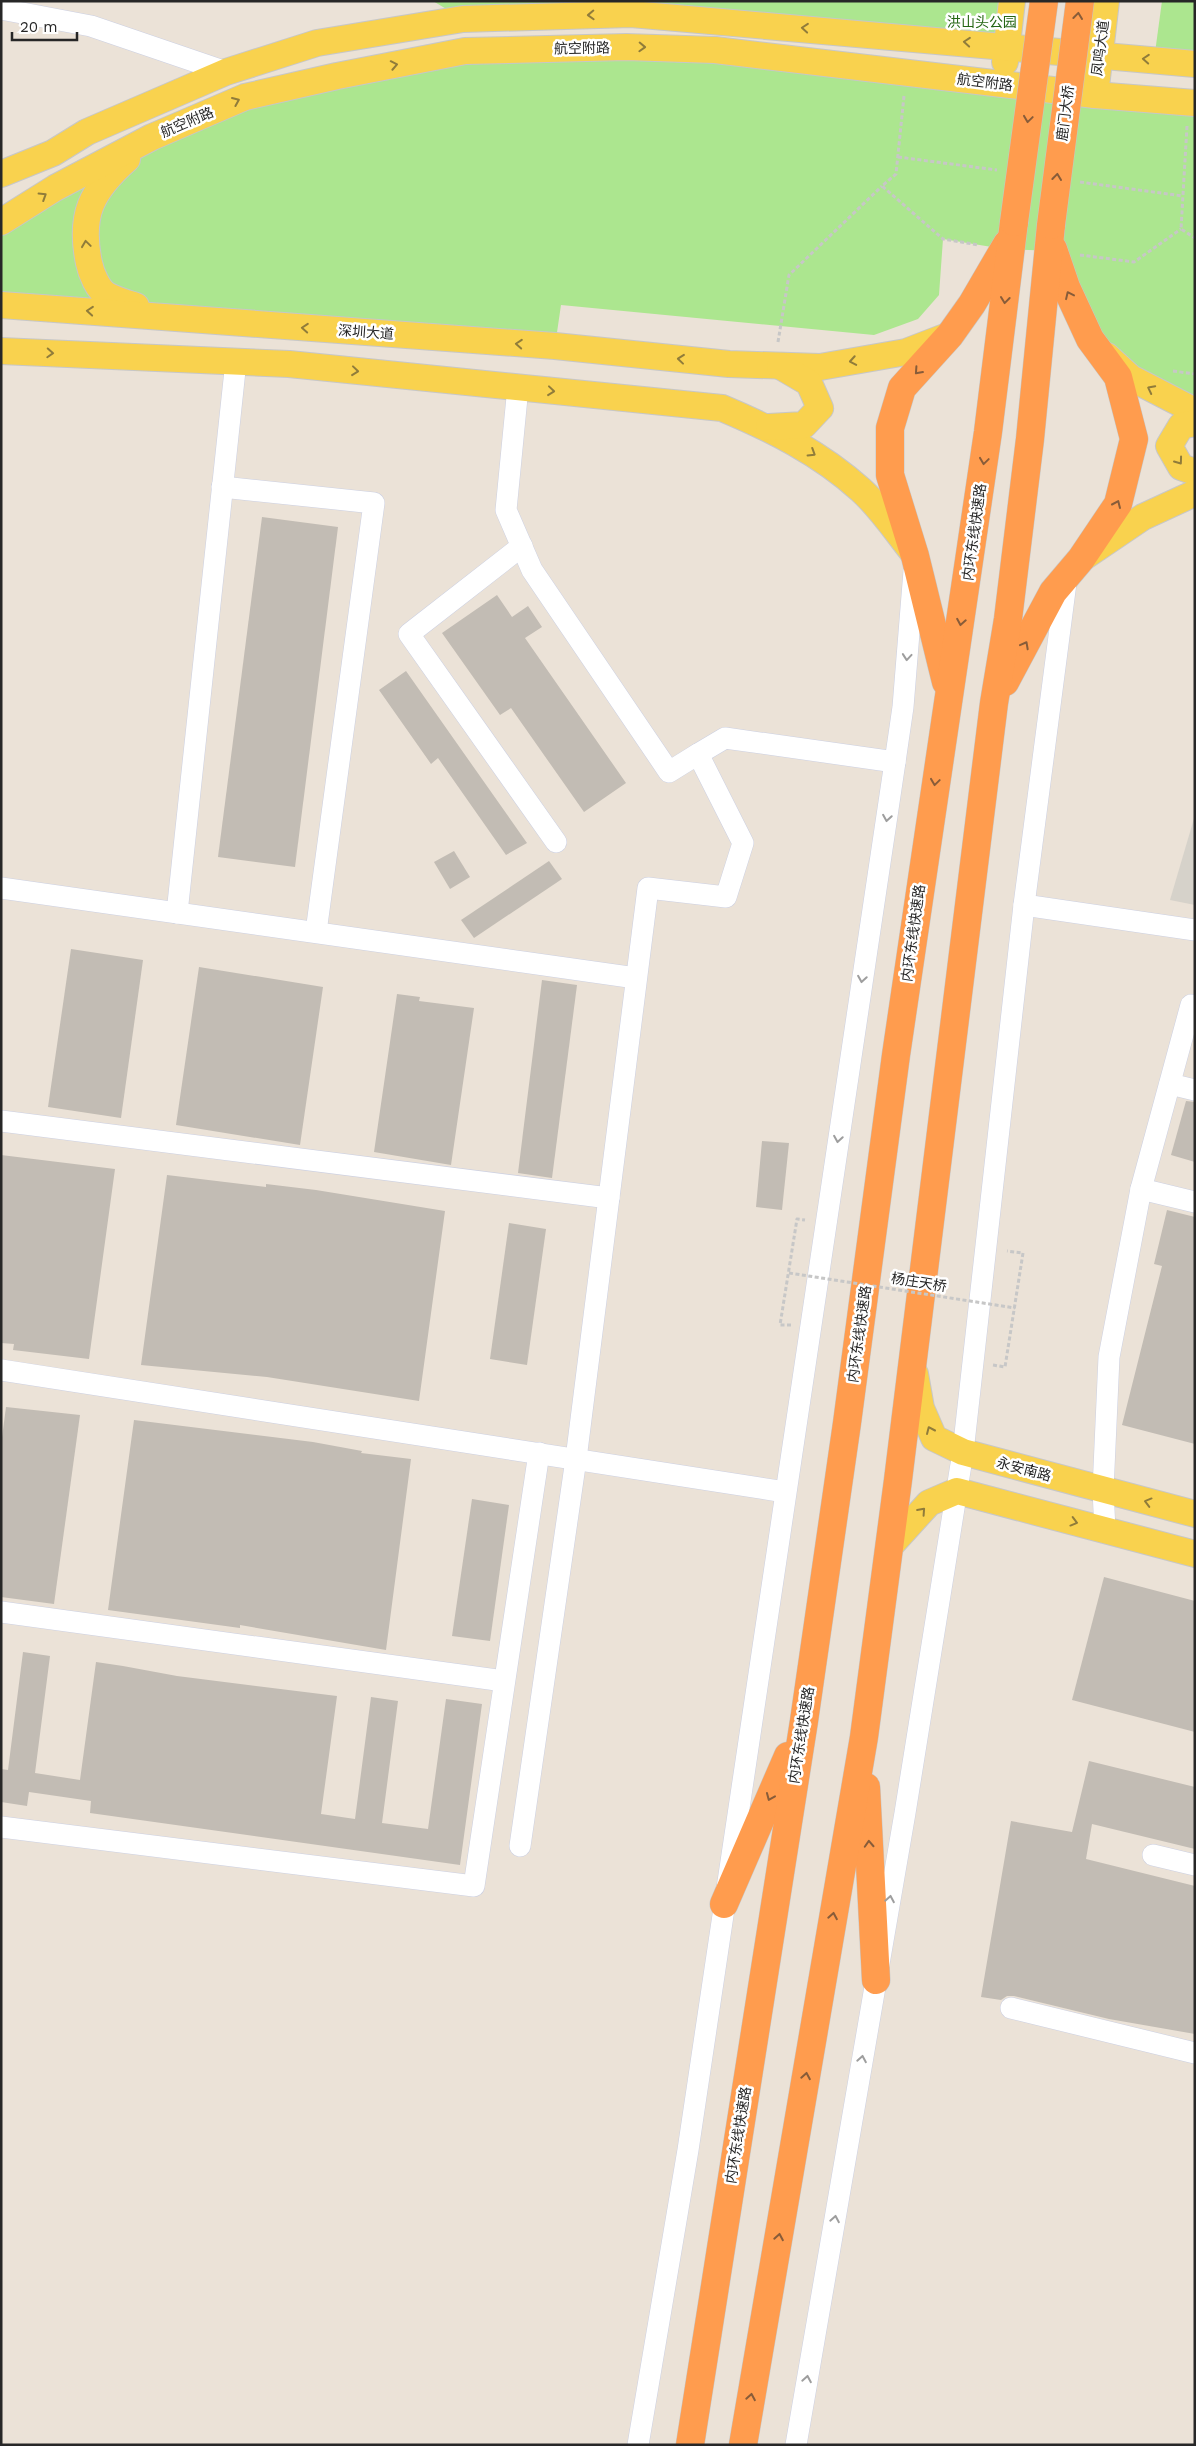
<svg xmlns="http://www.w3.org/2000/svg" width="1196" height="2446" viewBox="0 0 1196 2446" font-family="'Work Sans','Noto Sans SC',sans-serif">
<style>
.green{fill:#ace68f}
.plaza{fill:#d6d2ca}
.building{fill:#c2bcb4}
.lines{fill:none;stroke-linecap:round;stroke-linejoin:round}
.minor-casing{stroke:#ccd0e2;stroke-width:22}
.major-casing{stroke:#c7c7c7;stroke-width:28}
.highway-casing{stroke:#c7c7c7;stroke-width:29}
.path{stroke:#c7c7c7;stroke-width:3;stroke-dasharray:4 2.5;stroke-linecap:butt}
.minor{stroke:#fff;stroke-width:21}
.major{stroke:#f9d24e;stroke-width:26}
.highway{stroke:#ff9c4e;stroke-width:28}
.highway-bridge-casing{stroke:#c7c7c7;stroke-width:29;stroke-linecap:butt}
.path-bridge{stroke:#c7c7c7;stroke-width:3;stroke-dasharray:4 2.5;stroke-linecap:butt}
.highway-bridge{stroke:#ff9c4e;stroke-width:28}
.oneway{stroke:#907c3a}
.oneway2{stroke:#885c39}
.oneway3{stroke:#9e9e9e}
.labels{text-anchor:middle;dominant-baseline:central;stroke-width:5;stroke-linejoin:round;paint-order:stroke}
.park-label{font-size:14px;fill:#256614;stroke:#fff}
.street-label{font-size:14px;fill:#272727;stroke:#fff}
</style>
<rect width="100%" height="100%" fill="#ebe2d7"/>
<!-- green -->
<g class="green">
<polygon points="433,1 1012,1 1006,46 463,19"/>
<polygon points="1162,1 1195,1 1195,64 1154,60"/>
<polygon points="626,47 1195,103 1195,411 1090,339 1054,251 1004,249 943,239 939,295 918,319 874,335 561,305 555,346 1,305 1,222 152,137 338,76"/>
</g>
<!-- plaza -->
<polygon class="plaza" points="1195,815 1195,905 1170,900"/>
<!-- building -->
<g class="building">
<polygon points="262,517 338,527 295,867 218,857"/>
<polygon points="497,595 512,617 528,606 542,627 525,638 626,783 584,812 511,708 500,715 442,633"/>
<polygon points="406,671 527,843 506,855 438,758 431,764 379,690"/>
<polygon points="454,851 470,877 450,889 434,862"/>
<polygon points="549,861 562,879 474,938 461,920"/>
<polygon points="71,949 143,960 121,1118 48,1107"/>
<polygon points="199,967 323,987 300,1145 176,1125"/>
<polygon points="542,980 577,985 552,1178 518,1173"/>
<polygon points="397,994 420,997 419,1001 474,1008 451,1165 374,1152"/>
<polygon points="1186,1101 1195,1102 1195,1162 1171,1155"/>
<polygon points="762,1141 789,1143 782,1210 756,1207"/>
<polygon points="1,1155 115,1169 89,1359 13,1350 14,1344 1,1343"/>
<polygon points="167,1175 266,1187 266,1184 316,1190 445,1211 419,1401 267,1377 141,1365"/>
<polygon points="1167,1210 1195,1217 1195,1444 1122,1425 1162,1266 1154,1264"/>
<polygon points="509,1223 546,1229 527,1365 490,1359"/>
<polygon points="6,1407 80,1415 54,1604 1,1597 1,1445"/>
<polygon points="134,1420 313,1442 362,1451 361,1453 411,1459 386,1650 240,1625 240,1628 108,1610"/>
<polygon points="472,1499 509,1505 490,1641 452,1636"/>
<polygon points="1104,1577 1195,1601 1195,1732 1072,1700"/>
<polygon points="23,1652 50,1656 35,1773 80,1780 96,1662 123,1666 177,1676 337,1696 321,1814 355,1819 371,1697 398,1701 382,1823 428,1829 446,1699 482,1704 460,1865 90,1813 91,1801 29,1792 27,1806 1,1802 1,1769 8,1770"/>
<polygon points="1089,1761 1195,1787 1195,1849 1092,1824 1086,1859 1195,1886 1195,2034 1109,2019 1014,1996 1007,1996 1001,2000 981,1997 1011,1821 1072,1832"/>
</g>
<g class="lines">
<!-- minor casing -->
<g class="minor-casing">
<g id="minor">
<polyline points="1,9 91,26 226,72"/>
<polyline points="518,387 506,510 532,570 669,772 698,754 743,843 726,897 648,888 576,1459 520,1846"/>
<polyline points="222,487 374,503 316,932"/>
<polyline points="522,546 409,634 556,842"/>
<polyline points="698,754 725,738 895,762"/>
<polyline points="1,888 636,978"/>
<polyline points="1024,905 1195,930"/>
<polyline points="177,913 236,361"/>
<polyline points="1170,1084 1195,1090"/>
<polyline points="1,1121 609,1198"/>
<polyline points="1141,1189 1195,1202"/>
<polyline points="1,1370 785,1492"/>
<polyline points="1105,1530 1103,1490 1109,1357 1141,1189 1191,1005 1195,1006"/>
<polyline points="1,1612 504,1681"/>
<polyline points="1,1827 474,1886 539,1453"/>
<polyline points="1153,1855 1195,1865"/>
<polyline points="1011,2008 1195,2053"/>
<polyline points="638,2445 688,2150 895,762 903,707 914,571"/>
<polyline points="796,2445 905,1813 963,1452 1024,905 1067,575"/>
</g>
</g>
<!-- major casing -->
<g class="major-casing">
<g id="major">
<polyline points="1005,62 1012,1"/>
<polyline points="1095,95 1106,1"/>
<path d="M127 159C91 191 79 215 89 263 91 273 98 290 107 295 116 300 127 303 136 306"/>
<polyline points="1,174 53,153 87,132 226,72 317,43 463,19 631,14 1195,64"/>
<polyline points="1,222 55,188 152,137 245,97 337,76 465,51 626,47 715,50 1095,95 1195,103"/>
<polyline points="1,305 555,346 729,364 820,367 906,352 950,335"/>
<path d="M1 351 289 364 722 408C772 429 820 453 861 490 881 508 898 534 915 555"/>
<polyline points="1107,356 1131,378 1195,411"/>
<polyline points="1195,423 1181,426 1169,446 1181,467 1195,472"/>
<polyline points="769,427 804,425 820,408 809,383 780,366"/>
<polyline points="1081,559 1143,517 1195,493"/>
<polyline points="915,1374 921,1408 934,1438 963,1452 1195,1514"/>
<polyline points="889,1547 929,1503 957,1491 1195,1554"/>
</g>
</g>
<!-- highway casing -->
<g class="highway-casing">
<g id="highway">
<polyline points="946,682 915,556 890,475 890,428 902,388 950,335 972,304 1007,244"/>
<polyline points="1005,682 1053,592 1081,559 1118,504 1134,439 1118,377 1090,339 1066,287 1053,249"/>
<polyline points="866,1787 876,1980"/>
<polyline points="724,1904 788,1756"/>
<polyline points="690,2445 804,1721 847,1423 896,1055 988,432 1014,222"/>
<polyline points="743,2445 864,1737 898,1480 994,703 1008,619 1030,439 1051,225"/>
</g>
</g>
<!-- path -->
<g class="path">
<polyline points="904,96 896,174 882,186 943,239 979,245"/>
<polyline points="1187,126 1181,229 1195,238"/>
<polyline points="898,157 997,170"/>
<polyline points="1080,182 1183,196"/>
<polyline points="1080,255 1134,262 1181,229"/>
<polyline points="778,342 789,275 882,186"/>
<polyline points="1173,371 1195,374"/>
<polyline points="791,1325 780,1325 797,1219 805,1220"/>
<polyline points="993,1365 1005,1367 1023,1253 1007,1251"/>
</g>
<!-- minor -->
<use href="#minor" class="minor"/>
<!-- major -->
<use href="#major" class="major"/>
<!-- highway -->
<use href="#highway" class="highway"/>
<!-- highway-bridge casing -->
<g class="highway-bridge-casing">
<g id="highway-bridge">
<polyline points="1014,222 1044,1"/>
<polyline points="1051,225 1080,1"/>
</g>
</g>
<!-- path-bridge -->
<polyline class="path-bridge" points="789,1273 1015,1308"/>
<!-- highway-bridge -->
<use href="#highway-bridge" class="highway-bridge"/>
</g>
<!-- one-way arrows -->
<defs><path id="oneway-chevron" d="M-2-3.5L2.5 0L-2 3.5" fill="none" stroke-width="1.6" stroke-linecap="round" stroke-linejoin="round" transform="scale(1.25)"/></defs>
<g class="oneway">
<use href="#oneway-chevron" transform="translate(591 15) rotate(178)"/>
<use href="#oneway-chevron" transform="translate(805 28) rotate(-175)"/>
<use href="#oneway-chevron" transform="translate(967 42) rotate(-175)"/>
<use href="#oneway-chevron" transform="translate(642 47) rotate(2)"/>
<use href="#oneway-chevron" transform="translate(1146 59) rotate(-176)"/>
<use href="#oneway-chevron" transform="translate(394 65) rotate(-11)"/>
<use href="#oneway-chevron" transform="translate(236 101) rotate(-23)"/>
<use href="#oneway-chevron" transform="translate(43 196) rotate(-32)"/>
<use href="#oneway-chevron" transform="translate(86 244) rotate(-98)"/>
<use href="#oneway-chevron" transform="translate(90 311) rotate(-175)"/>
<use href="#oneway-chevron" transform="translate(305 328) rotate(-176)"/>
<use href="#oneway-chevron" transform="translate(519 344) rotate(-176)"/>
<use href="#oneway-chevron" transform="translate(50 353) rotate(3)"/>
<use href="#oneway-chevron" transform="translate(681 359) rotate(-174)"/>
<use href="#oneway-chevron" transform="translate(853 361) rotate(170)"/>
<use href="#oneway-chevron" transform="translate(355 371) rotate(6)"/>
<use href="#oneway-chevron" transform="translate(1151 389) rotate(-153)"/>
<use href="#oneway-chevron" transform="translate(551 391) rotate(6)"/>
<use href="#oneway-chevron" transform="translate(812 453) rotate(32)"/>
<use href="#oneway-chevron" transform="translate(1179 461) rotate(54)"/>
<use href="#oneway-chevron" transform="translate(930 1430) rotate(-114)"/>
<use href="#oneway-chevron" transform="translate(1148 1502) rotate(-165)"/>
<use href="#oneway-chevron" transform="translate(922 1511) rotate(-48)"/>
<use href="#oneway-chevron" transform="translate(1074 1522) rotate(15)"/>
</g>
<g class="oneway2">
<use href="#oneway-chevron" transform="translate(1078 16) rotate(-83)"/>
<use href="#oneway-chevron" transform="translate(1028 119) rotate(98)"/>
<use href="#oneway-chevron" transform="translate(1057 177) rotate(-83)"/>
<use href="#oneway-chevron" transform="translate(1069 295) rotate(-115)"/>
<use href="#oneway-chevron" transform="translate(1005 300) rotate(97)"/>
<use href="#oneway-chevron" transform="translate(918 371) rotate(132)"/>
<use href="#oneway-chevron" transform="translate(984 461) rotate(98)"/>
<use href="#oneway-chevron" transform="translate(1117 504) rotate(-66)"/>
<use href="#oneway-chevron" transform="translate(961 622) rotate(100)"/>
<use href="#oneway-chevron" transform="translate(1025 645) rotate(-62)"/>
<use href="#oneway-chevron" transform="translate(935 782) rotate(98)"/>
<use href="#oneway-chevron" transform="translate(770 1797) rotate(113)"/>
<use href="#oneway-chevron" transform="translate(869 1844) rotate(-93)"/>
<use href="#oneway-chevron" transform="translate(833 1916) rotate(-80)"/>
<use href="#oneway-chevron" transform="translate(806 2076) rotate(-80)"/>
<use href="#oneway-chevron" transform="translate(779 2237) rotate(-80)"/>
<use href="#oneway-chevron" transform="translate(751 2397) rotate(-80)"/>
</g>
<g class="oneway3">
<use href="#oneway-chevron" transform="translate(907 657) rotate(95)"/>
<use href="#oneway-chevron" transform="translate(887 818) rotate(99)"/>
<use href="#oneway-chevron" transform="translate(862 979) rotate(99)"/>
<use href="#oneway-chevron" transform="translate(838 1139) rotate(99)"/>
<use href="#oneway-chevron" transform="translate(890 1899) rotate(-80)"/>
<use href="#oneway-chevron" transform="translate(862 2059) rotate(-80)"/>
<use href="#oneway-chevron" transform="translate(835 2219) rotate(-80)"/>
<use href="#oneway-chevron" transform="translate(807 2379) rotate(-80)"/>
</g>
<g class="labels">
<!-- park labels -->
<g class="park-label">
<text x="982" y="22">洪山头公园</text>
</g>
<!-- street labels -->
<g class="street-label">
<text transform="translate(582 48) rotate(-1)">航空附路</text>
<text transform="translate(1100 48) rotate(-83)">凤鸣大道</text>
<text transform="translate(985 82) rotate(7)">航空附路</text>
<text transform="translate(1065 113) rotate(-83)">鹿门大桥</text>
<text transform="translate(187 122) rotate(-23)">航空附路</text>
<text transform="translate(366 332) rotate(4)">深圳大道</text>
<text transform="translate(974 532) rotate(-82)">内环东线快速路</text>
<text transform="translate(913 933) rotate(-82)">内环东线快速路</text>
<text transform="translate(919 1282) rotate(9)">杨庄天桥</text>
<text transform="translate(859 1334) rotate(-82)">内环东线快速路</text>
<text transform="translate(1024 1469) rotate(15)">永安南路</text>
<text transform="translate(801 1735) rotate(-81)">内环东线快速路</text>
<text transform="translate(738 2135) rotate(-81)">内环东线快速路</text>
</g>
</g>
<!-- border -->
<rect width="1196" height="2446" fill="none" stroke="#272727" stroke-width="5"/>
<!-- scale -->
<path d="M12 32v8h65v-8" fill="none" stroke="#272727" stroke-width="2.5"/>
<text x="20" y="32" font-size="15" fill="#272727" stroke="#ffffff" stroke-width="4" paint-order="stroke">20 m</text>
</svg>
